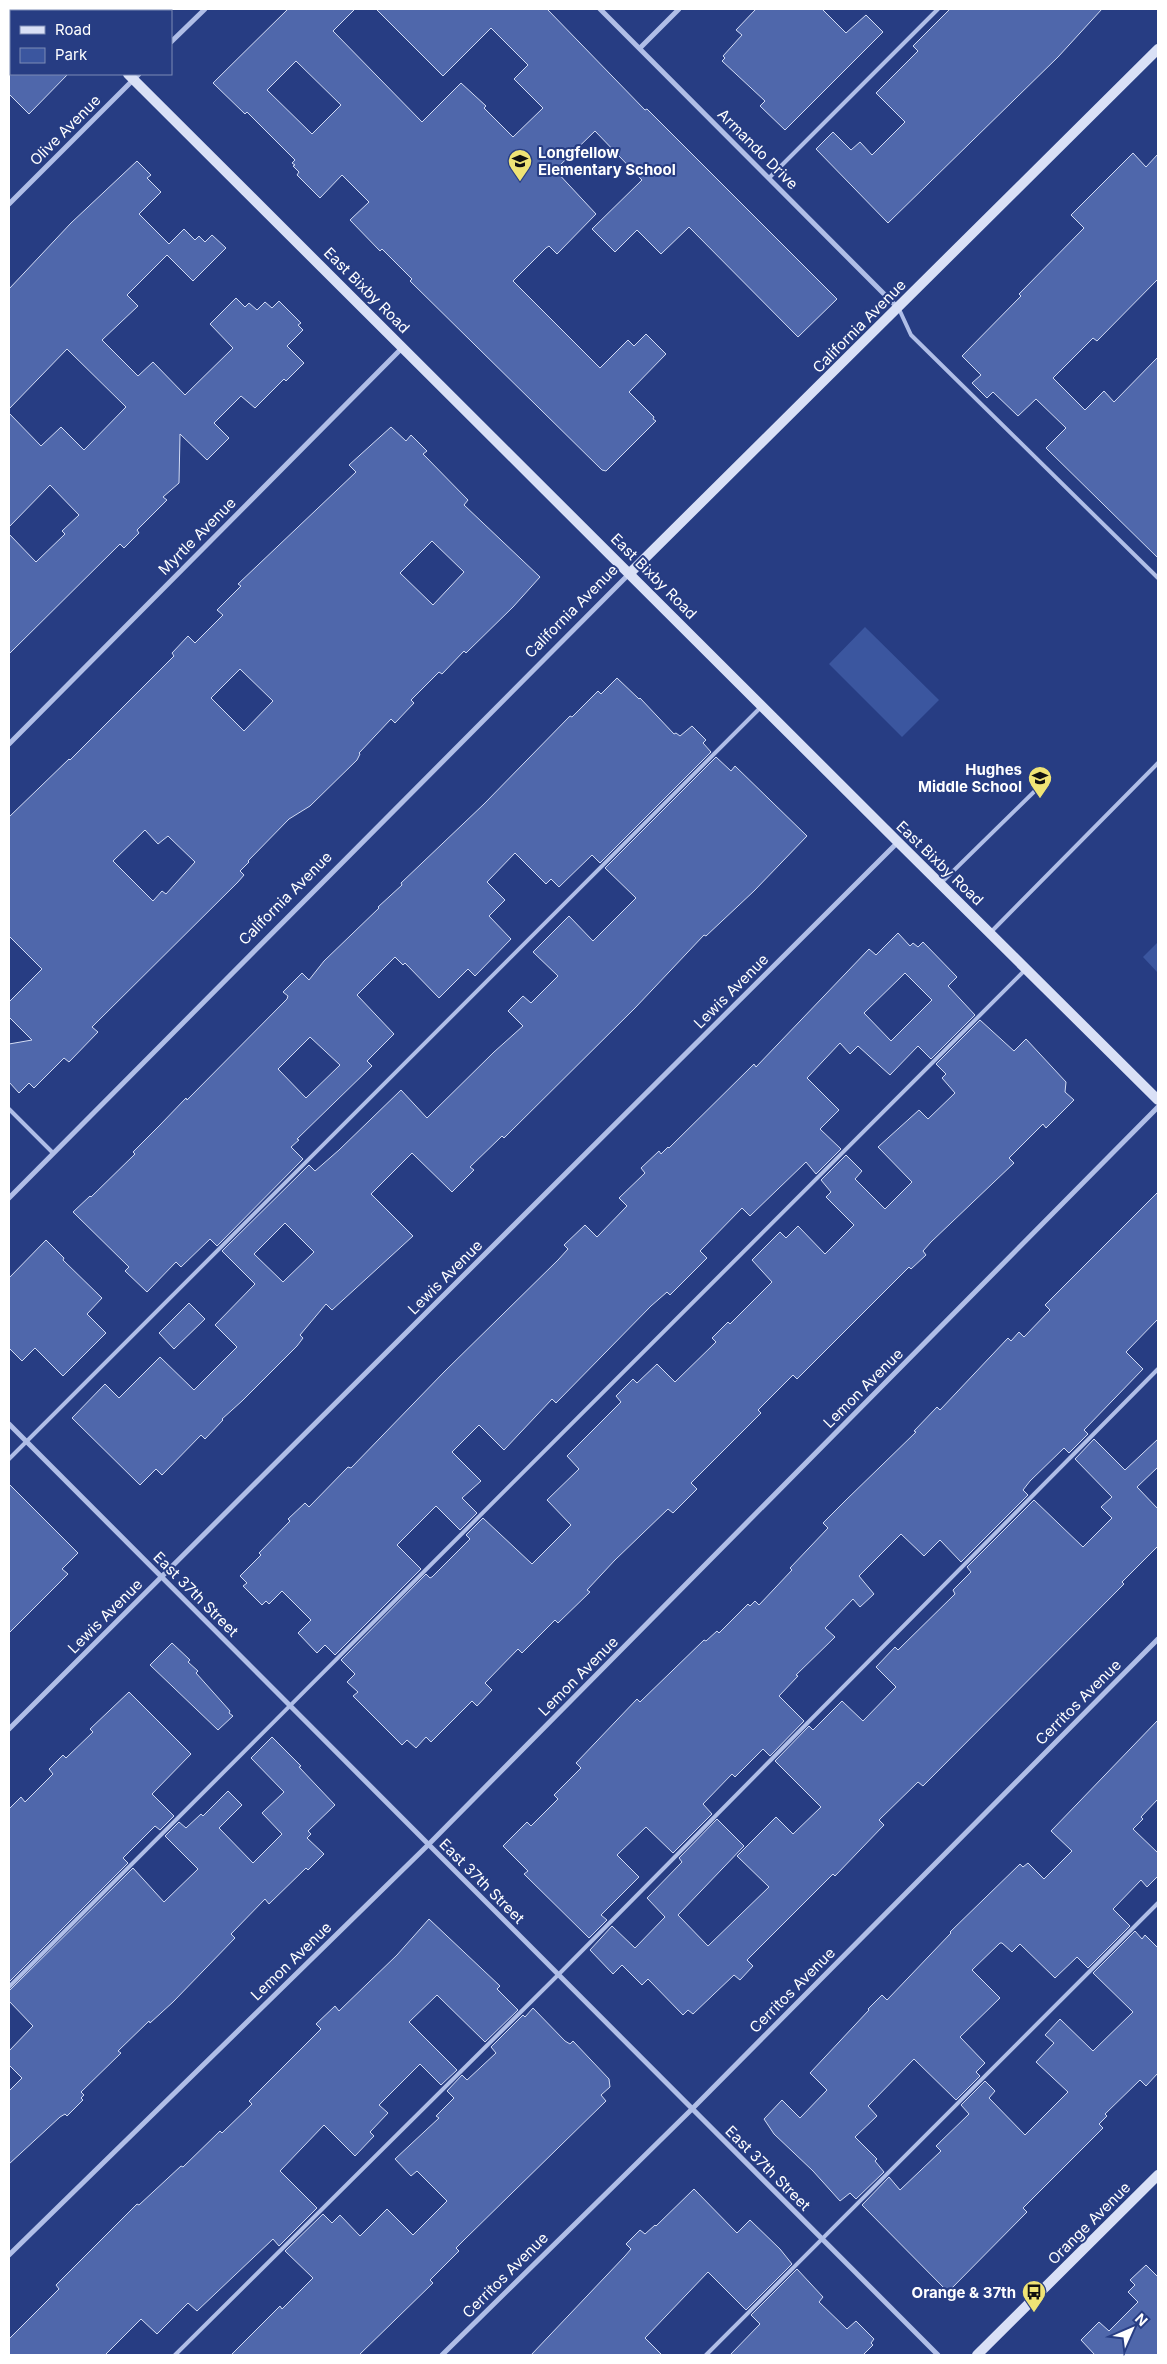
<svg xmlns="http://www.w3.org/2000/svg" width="1167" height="2364" viewBox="0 0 1167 2364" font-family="Inter,sans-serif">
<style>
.green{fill:#3b569f}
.building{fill:#4f67ab;stroke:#d3dcf5;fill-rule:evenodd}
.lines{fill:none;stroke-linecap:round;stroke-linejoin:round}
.lane{stroke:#b0bee7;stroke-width:4}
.street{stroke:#b0bee7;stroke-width:5}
.secondary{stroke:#d9e0f6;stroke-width:10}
.labels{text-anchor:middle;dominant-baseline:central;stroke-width:4;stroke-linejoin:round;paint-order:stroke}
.street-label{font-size:15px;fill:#fff;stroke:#273d83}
.poi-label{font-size:15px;font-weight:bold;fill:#fff;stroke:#273d83;text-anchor:end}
</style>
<rect width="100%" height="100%" fill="#273d83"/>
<!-- green -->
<g class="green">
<polygon points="865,627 939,700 902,737 829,664"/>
<polygon points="1158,942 1158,973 1143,957"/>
</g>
<!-- building -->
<g class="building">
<path d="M288 9H355L333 31 422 122 461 83 486 106 484 108 513 137 543 108 514 79 528 65 491 28 443 76 376 9H547L645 110 647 109 837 299 798 337 689 227 661 254 637 230 615 252 592 229 642 180 595 131 555 170 596 214 557 254 549 246 546 248 513 281 600 368 628 340 634 346 646 334 666 354 629 392 654 417 653 419 656 421 606 471 602 470 410 281 412 279 382 249 380 251 350 220 369 202 342 175 320 198 297 175 299 172 293 166 295 165 292 163 295 160 247 112 245 114 213 83ZM296 61 341 105 312 134 267 90Z"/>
<polygon points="756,9 822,9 846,33 866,15 883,32 785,130 760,106 765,101 722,61 725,58 723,56 742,35 736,30"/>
<polygon points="950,9 1102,9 1058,57 888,223 816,149 833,132 851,150 860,142 872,155 905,122 876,93 918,51 913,46"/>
<polygon points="9,74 68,74 29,114 9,94"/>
<polygon points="1133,153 1146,167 1158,154 1158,279 1097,341 1093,338 1053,378 1085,410 1104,391 1114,402 1158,357 1158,558 1046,448 1066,428 1036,399 1018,416 993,392 987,398 972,383 981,375 962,356 1021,296 1019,294 1084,228 1071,215"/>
<polygon points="137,161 151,175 147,178 161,192 139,214 169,244 184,229 195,240 199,236 205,242 212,235 226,248 193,281 167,255 127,295 138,306 102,340 138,376 153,362 185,395 233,348 210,324 236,298 245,307 249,303 257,310 265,302 272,308 279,301 301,323 298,325 303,330 287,346 304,363 286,381 284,379 255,408 241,396 214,423 229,438 207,460 180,434 179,483 163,497 167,500 137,530 139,533 124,548 120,544 9,654 9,534 36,562 65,534 62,531 79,515 50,485 9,527 9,413 41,446 61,427 84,450 126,407 67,349 9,409 9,289 71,223"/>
<path d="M391 427 406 441 411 435 427 451 423 454 468 500 464 505 540 577 513 607 466 653 464 651 442 674 439 672 411 700 414 703 395 723 391 719 359 753 360 754 357 760 310 806 289 819 248 861 249 862 240 871 244 875 238 882 92 1027 98 1032 69 1062 64 1058 34 1088 29 1083 19 1093 9 1082V1044L32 1040 9 1017V1002L42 969 9 936V817L69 759 70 760 174 656 172 653 188 636 195 643 223 615 217 610 241 586 238 584 356 472 349 465ZM432 541 464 572 433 605 400 573ZM240 669 273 701 244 731 211 698ZM145 830 158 844 168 836 195 862 166 894 162 891 153 901 113 861Z"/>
<path d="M617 678 639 699 640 698 674 734 676 733 680 736 692 726 706 740 703 743 711 752 600 863 592 855 559 887 551 879 546 884 515 853 487 882 505 900 489 916 511 939 475 976 468 969 439 998 405 963 403 965 395 957 357 995 394 1034 367 1061 372 1066 297 1139 299 1140 291 1147 303 1159 217 1246 210 1239 181 1267 176 1262 147 1292 125 1271 129 1267 73 1212 90 1196 91 1197 135 1154 133 1152 160 1125 186 1098 187 1100 287 999 288 996 283 992 302 973 309 980 324 961 379 908 378 907 402 885 401 883 484 804 570 716 572 717 598 691 601 694ZM310 1037 340 1065 306 1098 278 1069Z"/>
<path d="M716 757 731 771 735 766 807 836 754 891 706 936 704 935 635 1008 504 1138 502 1136 470 1167 474 1170 452 1192 412 1153 371 1194 413 1236 332 1310 326 1304 300 1335 303 1338 297 1346 242 1401 222 1419 223 1420 205 1439 201 1435 162 1475 156 1469 140 1485 72 1418 105 1384 119 1398 160 1357 194 1390 237 1347 215 1325 255 1284 222 1251 309 1165 315 1171 339 1150 401 1090 427 1118 494 1052 523 1026 508 1011 523 996 531 1003 558 976 533 952 569 916 593 941 636 898 605 868ZM285 1223 314 1252 283 1282 254 1254Z"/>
<path d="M898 933 910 946 913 943 918 947 923 942 957 977 948 986 975 1015 931 1059 918 1046 890 1075 858 1046 850 1054 840 1043 807 1078 839 1110 820 1129 841 1149 816 1174 806 1162 750 1216 742 1208 700 1251 707 1258 670 1295 667 1292 651 1306 556 1403 552 1399 504 1450 479 1425 452 1452 481 1481 462 1498 477 1513 460 1530 436 1506 397 1545 421 1569 335 1655 325 1645 317 1653 298 1633 311 1620 282 1591 269 1604 266 1601 262 1605 243 1586 247 1583 240 1576 261 1555 259 1553 290 1521 288 1519 305 1503 309 1507 348 1467 351 1468 444 1372 558 1260 568 1249 564 1245 585 1225 597 1237 627 1206 619 1198 645 1173 641 1168 659 1151 661 1154 668 1147 669 1148 754 1064 756 1067 869 949 876 955ZM905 973 932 1000 891 1041 864 1013Z"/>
<polygon points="980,1020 1014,1051 1026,1039 1066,1082 1065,1092 1074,1100 1046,1128 1043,1124 1009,1158 1014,1163 931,1242 923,1251 926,1255 911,1269 909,1267 797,1379 793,1375 758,1410 761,1413 691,1483 697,1489 673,1513 668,1509 615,1560 587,1590 590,1592 558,1623 555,1620 522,1653 518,1649 485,1683 492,1690 477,1706 472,1701 431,1742 426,1737 416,1748 407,1740 402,1745 353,1696 358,1692 347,1682 355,1674 341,1660 426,1574 430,1578 432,1577 470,1539 466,1535 483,1518 532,1564 571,1525 547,1500 579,1469 567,1456 621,1402 616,1396 633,1379 637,1383 657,1364 675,1382 716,1342 712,1338 728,1322 730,1324 772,1282 752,1260 780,1232 786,1238 798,1226 825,1254 854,1225 826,1197 831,1192 821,1180 846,1155 862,1171 855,1179 885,1209 912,1182 878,1147 919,1110 928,1119 955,1093 942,1078 946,1074 936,1064"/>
<polygon points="1158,1192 1158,1319 1126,1352 1143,1369 1084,1430 1088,1434 1069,1453 1064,1448 1030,1481 1023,1490 1028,1495 961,1562 940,1540 924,1556 901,1534 859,1576 874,1594 860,1607 853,1599 825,1628 835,1637 796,1675 798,1676 779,1696 804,1721 770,1756 763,1749 735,1777 732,1774 703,1804 712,1814 673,1853 646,1827 617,1855 639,1877 601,1915 607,1920 589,1938 524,1874 528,1871 503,1846 527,1822 531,1826 558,1799 554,1795 581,1768 576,1763 637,1699 640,1702 704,1640 706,1641 717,1631 719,1633 748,1604 750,1606 755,1601 759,1605 792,1570 790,1568 828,1528 823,1523 846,1500 916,1432 914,1431 937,1407 940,1410 1008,1338 1011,1341 1019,1332 1024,1337 1050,1310 1045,1305"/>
<polygon points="46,1240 64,1258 63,1260 102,1298 87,1314 106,1333 63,1376 35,1348 22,1361 9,1348 9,1278"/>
<polygon points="189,1303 205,1319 174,1349 159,1333"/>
<polygon points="1094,1439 1125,1470 1158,1439 1158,1467 1137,1487 1158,1509 1158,1546 1122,1582 1124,1584 923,1786 918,1782 879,1820 884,1825 835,1876 833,1874 747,1960 753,1966 740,1980 734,1975 693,2014 688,2010 683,2015 648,1979 642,1985 622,1965 613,1974 590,1950 612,1926 635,1948 665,1917 647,1898 682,1862 679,1858 717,1819 744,1846 678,1915 708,1946 769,1887 737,1856 776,1817 793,1834 821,1807 775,1761 809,1726 813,1730 842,1701 863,1721 896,1687 876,1667 895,1647 898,1650 955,1594 953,1590 971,1572 967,1567 1034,1500 1083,1547 1112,1518 1101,1507 1112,1497 1075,1459"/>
<polygon points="9,1484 78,1553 62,1569 68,1574 9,1633"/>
<polygon points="172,1643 190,1660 188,1662 198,1671 196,1673 230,1711 229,1713 233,1716 218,1730 150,1665"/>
<polygon points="129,1692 191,1754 152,1794 174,1816 160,1830 155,1826 123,1858 128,1863 9,1982 9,1809 21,1797 25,1802 53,1774 49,1769 63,1755 66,1758 93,1732 90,1729"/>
<polygon points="1158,1720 1158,1799 1141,1817 1143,1819 1133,1829 1158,1853 1158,1876 1147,1887 1141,1880 1113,1909 1130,1926 1088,1968 1077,1957 1055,1978 1020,1944 1012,1952 1002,1943 1000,1943 972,1970 1000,1998 960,2037 985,2063 976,2072 980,2076 956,2100 914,2059 868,2106 877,2116 855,2137 877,2159 875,2161 884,2172 856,2199 850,2193 840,2201 813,2171 774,2134 764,2119 782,2100 800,2118 827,2090 810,2073 869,2010 868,2009 882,1995 887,2000 951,1933 950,1932 1020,1864 1023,1867 1028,1863 1044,1879 1072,1851 1051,1831"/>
<polygon points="272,1737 301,1766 299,1767 335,1805 308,1831 311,1834 307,1838 324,1854 308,1870 306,1868 269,1904 265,1899 231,1934 235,1938 173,2002 150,2023 149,2021 118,2051 121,2053 81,2092 84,2095 81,2098 83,2100 67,2116 65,2114 60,2117 9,2164 9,2091 22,2078 9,2065 9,2051 33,2026 9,2001 9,1991 133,1868 164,1902 198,1869 165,1836 179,1822 186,1828 201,1814 203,1816 228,1791 242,1805 219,1828 253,1863 282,1834 262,1813 284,1792 251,1758"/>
<polygon points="429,1919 500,1986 497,1989 518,2010 485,2042 437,1995 409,2022 457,2070 441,2085 420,2064 379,2105 388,2113 370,2132 374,2136 355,2156 324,2125 280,2171 317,2208 279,2246 273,2239 197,2311 188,2303 157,2334 141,2319 105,2355 9,2355 9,2339 59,2289 56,2285 137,2204 139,2205 181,2166 183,2167 220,2131 222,2133 252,2104 249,2101 321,2029 316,2024 335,2006 339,2011 397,1955"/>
<polygon points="1135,1931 1142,1939 1145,1935 1158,1948 1158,2073 1146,2086 1140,2080 1105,2114 1107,2116 1099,2124 1103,2128 1023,2208 1027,2212 948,2292 862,2205 889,2177 900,2190 941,2151 936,2146 969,2114 961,2105 985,2081 995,2091 989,2098 1025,2135 1068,2092 1036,2062 1054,2043 1045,2035 1060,2019 1093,2051 1133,2012 1093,1973"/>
<polygon points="533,2008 565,2041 570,2044 573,2041 609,2079 610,2087 601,2095 606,2101 465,2239 456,2248 459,2251 430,2280 433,2283 359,2355 231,2355 280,2306 282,2309 313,2278 285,2251 323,2214 332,2223 340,2215 360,2236 387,2209 413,2235 447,2201 417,2171 411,2176 395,2159 439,2118 436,2116 454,2098 447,2091 462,2075 467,2080 496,2053 491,2047 523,2015 525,2017"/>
<polygon points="694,2189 737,2233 750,2220 780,2249 792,2264 746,2310 708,2272 645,2338 662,2355 531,2355 625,2256 631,2249 626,2244 640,2230 645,2234 655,2225 656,2226"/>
<polygon points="1146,2265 1158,2277 1158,2355 1095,2355 1081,2340 1099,2322 1109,2331 1138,2302 1128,2292 1135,2285 1130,2280"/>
<polygon points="797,2269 823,2297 819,2302 847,2329 856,2321 874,2339 871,2343 873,2345 863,2355 730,2355 760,2324 751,2315"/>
</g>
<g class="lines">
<!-- lane -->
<g class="lane">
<polyline points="769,178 938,9"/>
<polyline points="899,309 911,335 1158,578"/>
<polyline points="941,883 1043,783"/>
<polyline points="991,932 1158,763"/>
<polyline points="9,1109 53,1153"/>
<polyline points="9,1459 761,707"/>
<polyline points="9,1987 1026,969"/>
<polyline points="175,2355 558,1975 1158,1369"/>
<polyline points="706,2355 1158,1903"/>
</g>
<!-- street -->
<g class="street">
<polyline points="600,9 898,308"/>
<polyline points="171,42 205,9"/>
<polyline points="640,48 679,9"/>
<polyline points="9,204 139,74"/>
<polyline points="9,744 403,347"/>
<polyline points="9,1198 629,574"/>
<polyline points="9,1424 938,2355"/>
<polyline points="9,1729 898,842"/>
<polyline points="9,2255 428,1845 1158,1107"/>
<polyline points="442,2355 692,2109 1158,1639"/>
</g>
<!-- secondary -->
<g class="secondary">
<polyline points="63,9 65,11"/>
<polyline points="128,74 898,842 1158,1100"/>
<polyline points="630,573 1158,49"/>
<polyline points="977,2355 1158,2175"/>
</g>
</g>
<!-- icons -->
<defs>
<g id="school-pin" transform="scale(1.25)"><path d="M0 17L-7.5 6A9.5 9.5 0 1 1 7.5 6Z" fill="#efe375" stroke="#273d83"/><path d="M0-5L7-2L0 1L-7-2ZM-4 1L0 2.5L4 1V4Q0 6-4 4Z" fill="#111"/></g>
<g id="bus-pin" transform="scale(1.25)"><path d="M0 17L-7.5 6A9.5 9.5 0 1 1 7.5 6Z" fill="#efe375" stroke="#273d83"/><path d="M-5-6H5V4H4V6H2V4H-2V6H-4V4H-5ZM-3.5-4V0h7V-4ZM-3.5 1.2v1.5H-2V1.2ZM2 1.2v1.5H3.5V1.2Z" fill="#111"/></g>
</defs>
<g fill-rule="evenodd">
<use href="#school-pin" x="520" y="161"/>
<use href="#school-pin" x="1040" y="778"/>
<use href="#bus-pin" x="1034" y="2292"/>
</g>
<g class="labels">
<!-- street labels -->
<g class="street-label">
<text transform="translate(65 130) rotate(-45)">Olive Avenue</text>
<text transform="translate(758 149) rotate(45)">Armando Drive</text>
<text transform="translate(367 290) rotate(45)">East Bixby Road</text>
<text transform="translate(859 326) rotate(-45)">California Avenue</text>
<text transform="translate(197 536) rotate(-45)">Myrtle Avenue</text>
<text transform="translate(654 576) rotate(45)">East Bixby Road</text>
<text transform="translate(571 611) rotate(-45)">California Avenue</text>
<text transform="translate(940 863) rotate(44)">East Bixby Road</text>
<text transform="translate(285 898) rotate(-45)">California Avenue</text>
<text transform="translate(731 991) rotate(-45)">Lewis Avenue</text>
<text transform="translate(445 1277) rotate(-45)">Lewis Avenue</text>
<text transform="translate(863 1388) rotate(-45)">Lemon Avenue</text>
<text transform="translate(196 1594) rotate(45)">East 37th Street</text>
<text transform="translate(105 1616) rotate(-45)">Lewis Avenue</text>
<text transform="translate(578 1676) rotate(-45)">Lemon Avenue</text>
<text transform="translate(1078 1702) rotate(-45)">Cerritos Avenue</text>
<text transform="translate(482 1881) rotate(45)">East 37th Street</text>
<text transform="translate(291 1961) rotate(-44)">Lemon Avenue</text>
<text transform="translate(792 1990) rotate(-45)">Cerritos Avenue</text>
<text transform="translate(768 2168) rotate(45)">East 37th Street</text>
<text transform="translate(1089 2223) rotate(-45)">Orange Avenue</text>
<text transform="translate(505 2275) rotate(-45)">Cerritos Avenue</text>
</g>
<!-- poi labels -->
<g class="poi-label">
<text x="538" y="152" text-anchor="start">Longfellow<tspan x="538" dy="17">Elementary School</tspan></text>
<text x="1022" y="769">Hughes<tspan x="1022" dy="17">Middle School</tspan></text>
<text x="1016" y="2292">Orange &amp; 37th</text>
</g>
</g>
<!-- border -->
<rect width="1167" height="2364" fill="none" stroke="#ffffff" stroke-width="20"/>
<!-- legend -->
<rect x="10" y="10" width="162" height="65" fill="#273d83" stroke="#7d8bb5"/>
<rect x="20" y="26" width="25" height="8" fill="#d9e0f6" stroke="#7d8bb5"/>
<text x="55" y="35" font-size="15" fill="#ffffff">Road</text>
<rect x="20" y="48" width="25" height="15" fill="#3b569f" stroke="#7d8bb5"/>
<text x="55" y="60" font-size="15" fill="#ffffff">Park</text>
<!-- north arrow -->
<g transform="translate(1132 2329) rotate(45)" stroke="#273d83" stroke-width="4" paint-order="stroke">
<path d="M0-4L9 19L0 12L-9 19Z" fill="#ffffff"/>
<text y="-8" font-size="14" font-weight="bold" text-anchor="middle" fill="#ffffff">N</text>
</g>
</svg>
